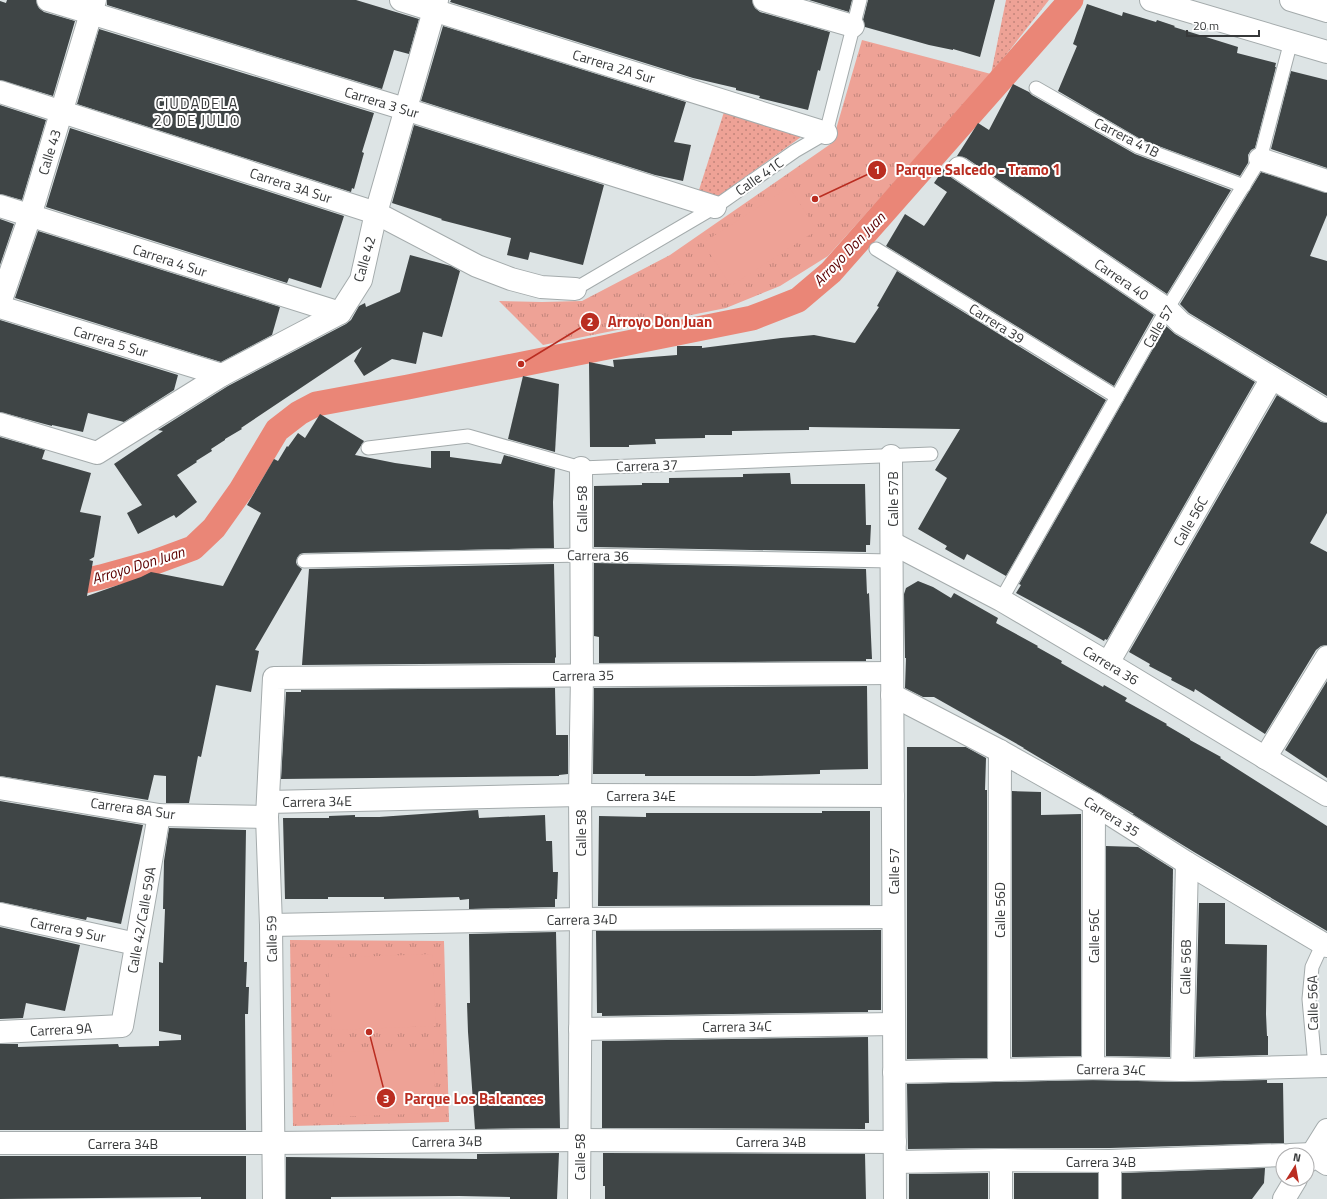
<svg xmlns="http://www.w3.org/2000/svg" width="1327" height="1199" viewBox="0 0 1327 1199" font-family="'Titillium Web',sans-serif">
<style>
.grass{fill:url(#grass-dots)}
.park{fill:url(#park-tufts)}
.garden{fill:#eea296}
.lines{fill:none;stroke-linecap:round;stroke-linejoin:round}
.canal{stroke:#ea8677;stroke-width:25}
.building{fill:#3f4546}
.service-casing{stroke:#a4abac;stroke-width:15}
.minor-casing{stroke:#a4abac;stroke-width:24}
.tertiary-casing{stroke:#a4abac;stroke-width:24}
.service{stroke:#fff;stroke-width:13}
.minor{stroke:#fff;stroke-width:22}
.tertiary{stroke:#fff;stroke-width:22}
.labels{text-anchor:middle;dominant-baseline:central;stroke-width:4;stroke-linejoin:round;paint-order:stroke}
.street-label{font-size:14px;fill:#363839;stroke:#fff}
.neighbourhood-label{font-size:15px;letter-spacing:1px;fill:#363839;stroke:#fff}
.water-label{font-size:15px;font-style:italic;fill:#5d0000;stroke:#fff}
.leader{fill:none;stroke:#ba2d21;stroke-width:1.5}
.callout-dot{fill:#ba2d21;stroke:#fff;stroke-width:1.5}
.mark-label{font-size:12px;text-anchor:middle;font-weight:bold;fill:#fff}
.callout-label{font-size:15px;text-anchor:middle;font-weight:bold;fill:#ba2d21;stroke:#fff;stroke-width:4;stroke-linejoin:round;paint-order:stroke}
</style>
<defs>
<pattern id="grass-dots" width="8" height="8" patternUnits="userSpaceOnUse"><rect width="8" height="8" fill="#eea296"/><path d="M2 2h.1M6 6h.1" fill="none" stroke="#c2857b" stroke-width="1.8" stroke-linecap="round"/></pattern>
<pattern id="park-tufts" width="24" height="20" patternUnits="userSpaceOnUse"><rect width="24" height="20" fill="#eea296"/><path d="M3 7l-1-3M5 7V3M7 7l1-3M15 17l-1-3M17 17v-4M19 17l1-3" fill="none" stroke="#c2857b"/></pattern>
</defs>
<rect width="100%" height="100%" fill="#dde4e5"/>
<!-- grass -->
<g class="grass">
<polygon points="1006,0 1049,0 991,74"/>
<polygon points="724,112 801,137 716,198 698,193"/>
</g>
<!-- park -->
<g class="park">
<polygon points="862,40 991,74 828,256 780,286 726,308 543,345 499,301 542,302 582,301 670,255 832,143"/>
<polygon points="290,940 444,941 449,1122 293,1126"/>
</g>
<!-- garden -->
<g class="garden">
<polygon points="789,187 817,230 731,286 703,243"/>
<polygon points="432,954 436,1026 332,1030 328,958"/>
<polygon points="433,1049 436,1113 334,1117 331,1052"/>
</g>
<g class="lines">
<!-- canal -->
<polyline class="canal" points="0,601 101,577 155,562 193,548 214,528 241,490 277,430 299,413 316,404 408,387 752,318 798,300 831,272 1071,0"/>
</g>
<!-- building -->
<g class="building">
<polygon points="7,0 36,0 39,8 44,12 75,21 53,96 0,80 0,1 6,3"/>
<polygon points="107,0 356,0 419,19 409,54 394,50 382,89 107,5"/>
<polygon points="451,0 752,0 755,8 760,12 830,32 820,71 818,70 808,110 759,98 760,96 736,90 736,88 693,78 450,2"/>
<polygon points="809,0 852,0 849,12"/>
<polygon points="868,0 995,0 980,57 953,49 953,50 929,45 865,27 863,20"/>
<polygon points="1087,4 1122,16 1123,12 1156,22 1157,20 1175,26 1174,27 1238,47 1237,53 1276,63 1275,67 1276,67 1255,148 1251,150 1248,155 1248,163 1240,176 1142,140 1058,91 1077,46 1073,44"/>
<polygon points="443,26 686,102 674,142 691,145 683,181 655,175 421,101"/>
<polygon points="99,29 374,113 362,152 364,153 354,189 352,188 351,192 77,104"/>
<polygon points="1291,71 1327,80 1327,168 1271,149"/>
<polygon points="1013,84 1029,92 1032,95 1135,154 1231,190 1167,294 966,158 957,156 978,123 989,130"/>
<polygon points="0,105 46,120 22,200 0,194"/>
<polygon points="414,125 604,185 583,265 530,252 528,260 507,255 511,238 441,220 442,219 392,203"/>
<polygon points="70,128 344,216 321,288 289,278 287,283 46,207"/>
<polygon points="947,164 948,173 952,178 1154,315 1114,386 886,246 905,214 924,226 927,222 947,192 934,183"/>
<polygon points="1261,172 1327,193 1327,215 1310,256 1327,261 1327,396 1189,313 1180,304"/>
<polygon points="0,219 14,224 0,265"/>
<polygon points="38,231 280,307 272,335 221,362 15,298"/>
<polygon points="410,255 451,266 460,271 442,337 423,332 416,364 392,359 364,376 354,361 362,347 241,428 242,429 225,439 225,440 211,449 212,451 196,461 197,462 177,475 197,502 176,518 174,515 138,534 127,513 142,505 114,464 163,431 158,430 228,386 346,324 351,320 359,306 365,303 366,307 400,292"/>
<polygon points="897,271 1106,400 1006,576 967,554 964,560 945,549 947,546 918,529 947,478 935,470 960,429 809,427 809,430 732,431 732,435 705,435 705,438 655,439 656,444 629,445 629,447 590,447 589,362 614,367 613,360 677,355 677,346 702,346 702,348 781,338 814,335 855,343 879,307 877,306"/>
<polygon points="0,320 178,375 174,390 124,422 88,413 83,432 52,425 52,426 0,412"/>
<polygon points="1166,326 1175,334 1255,382 1107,640 1105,639 1104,641 1083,629 1016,593 1021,585 1019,584"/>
<polygon points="523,376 559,384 555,452 508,439"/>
<polygon points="1277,395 1321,422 1327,423 1327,513 1310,543 1327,552 1327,645 1321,646 1316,650 1265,734 1195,689 1194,692 1171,680 1172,678 1149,666 1150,664 1129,652"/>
<polygon points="320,414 364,441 355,455 395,463 431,468 431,451 450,451 450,457 501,464 504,455 555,469 553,502 554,548 304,553 300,554 297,558 296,562 297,565 302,569 255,650 259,651 251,692 216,685 201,757 198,756 189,803 166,803 166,776 154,775 148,800 0,776 0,437 45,450 42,459 91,473 80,512 101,516 94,557 89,560 93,561 87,596 141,577 151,572 223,586 261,513 247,505 274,459 278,461 287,446 288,447 298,433 305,438"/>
<polygon points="790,473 791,484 865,484 866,525 871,525 870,545 866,545 866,552 594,547 594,486 642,485 642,483 669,483 669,478 743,477 743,474"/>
<polygon points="594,563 866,569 867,594 869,593 872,659 866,659 866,661 599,663 599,637 594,636"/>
<polygon points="554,564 556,657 555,658 555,663 302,665 309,569"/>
<polygon points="918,581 933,587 951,598 954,593 998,618 996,623 1038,646 1037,647 1062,661 1061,663 1103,687 1104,685 1127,698 1125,701 1167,724 1166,725 1190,739 1190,740 1221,757 1220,758 1327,826 1327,931 1194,852 1132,814 1134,814 1023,748 1024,748 934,697 923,697 905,688 906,658 905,658 904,594 906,588"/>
<polygon points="1327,681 1327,778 1285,750"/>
<polygon points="867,686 868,769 820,770 820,774 753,776 645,776 645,774 593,774 594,688"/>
<polygon points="555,688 556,735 568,735 568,774 559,775 559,776 281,779 286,692 301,692 301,690"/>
<polygon points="907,747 966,747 986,758 985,790 987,790 987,1058 907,1059"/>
<polygon points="1012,791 1041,792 1041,815 1081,814 1081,1056 1012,1057"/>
<polygon points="0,801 143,825 121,924 87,917 86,920 0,902"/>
<polygon points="478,810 479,818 545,815 546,841 552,841 553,872 558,872 557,899 555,899 555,907 469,909 469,899 460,900 459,897 384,899 384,897 328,897 328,899 285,899 283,818 329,818 329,816 355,815 355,817 379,817"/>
<polygon points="822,811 870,811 870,905 598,906 599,816 646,817 646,813 822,813"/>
<polygon points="169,828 246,830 244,962 247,962 246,987 249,987 248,1014 245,1014 246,1130 0,1130 0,1044 18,1044 18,1047 118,1044 119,1047 159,1046 159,1041 181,1040 181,1035 159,1031 159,962 163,963 165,909 163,909 164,861"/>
<polygon points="1106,846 1138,847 1173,869 1170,1057 1106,1056"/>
<polygon points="1199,903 1225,903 1225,944 1267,945 1266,1014 1267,1036 1268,1036 1268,1055 1195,1057"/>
<polygon points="0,927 80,945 65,1011 26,1003 23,1018 0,1019"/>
<polygon points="881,930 881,1010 868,1010 868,1012 602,1016 602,1013 597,1013 596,931"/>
<polygon points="556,932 560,1128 475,1129 468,1032 467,1003 470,1003 469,934"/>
<polygon points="868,1037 869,1123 865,1123 865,1129 602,1128 602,1041"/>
<polygon points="1093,1080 1182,1082 1267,1080 1267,1083 1283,1083 1284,1143 1110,1148 1001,1148 908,1149 907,1084"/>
<polygon points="559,1153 557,1199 510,1199 510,1197 459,1196 331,1197 331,1199 286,1199 286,1157 477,1159 477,1154"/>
<polygon points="603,1153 865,1154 866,1199 605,1199 605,1186 603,1186"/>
<polygon points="0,1156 246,1156 246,1199 201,1199 201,1197 0,1199"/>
<polygon points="1265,1168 1264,1183 1252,1199 1122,1199 1122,1173"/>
<polygon points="988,1173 988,1199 909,1199 909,1174"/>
<rect x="1014" y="1173" width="84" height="26"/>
</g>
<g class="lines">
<!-- service casing -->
<g class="service-casing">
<g id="service">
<polyline points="1036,88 1139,147 1244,186"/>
<polyline points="876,249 1117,397"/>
<polyline points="575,289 715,207 795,151 826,133 860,0"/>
<polyline points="368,448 468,436 581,468 931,454"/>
<polyline points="304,561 582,555 892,561"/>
<polyline points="1001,600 1167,309 1260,159 1291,41"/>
<polyline points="1315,1066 1309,999 1312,967 1323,943"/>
</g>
</g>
<!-- minor casing -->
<g class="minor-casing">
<g id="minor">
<polyline points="48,0 405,109 715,207"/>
<polyline points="401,0 826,133"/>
<polyline points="764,0 853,26"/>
<polyline points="0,92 376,213 477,266 511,279 541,287 575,289"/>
<polyline points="1260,159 1327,181"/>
<polyline points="959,168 1167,309 1181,323 1327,411"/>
<polyline points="0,206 340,313"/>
<polyline points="0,303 30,216 95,0"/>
<polyline points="0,307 222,375"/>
<polyline points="0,424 97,453 222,375 340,313 361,280 376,213 437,0"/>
<polyline points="891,456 895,1199"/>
<polyline points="892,543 1001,600 1108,663 1327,795"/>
<polyline points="1108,663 1272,378"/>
<polyline points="892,695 1000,751 1094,804 1187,863 1327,946"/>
<polyline points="1265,758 1327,657"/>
<polyline points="0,788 159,815 267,817"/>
<polyline points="268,802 580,795 893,796"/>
<polyline points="0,914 136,944"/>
<polyline points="271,925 581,919 893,917"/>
<polyline points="580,1029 894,1024"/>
<polyline points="0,1032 122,1026 159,815"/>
<polyline points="1093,1068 1094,804"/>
<polyline points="999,1070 1000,751"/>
<polyline points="1182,1070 1187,863"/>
<polyline points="894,1072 1093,1068 1182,1070 1327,1066"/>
<polyline points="0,1143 273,1143 579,1140 895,1142"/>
<polyline points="1290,1155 1312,1154 1327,1164"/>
<polyline points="1001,1160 1001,1199"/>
<polyline points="895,1162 1001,1160 1110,1161 1283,1155"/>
<polyline points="1307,1162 1327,1130"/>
<polyline points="274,1199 271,925 267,817 274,678 892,673"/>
<polyline points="579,1199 581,919 580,795 582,675 581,468"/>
<polyline points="1110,1199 1110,1161"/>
<polyline points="1284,1199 1296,1179"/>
</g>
</g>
<!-- tertiary casing -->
<g class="tertiary-casing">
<g id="tertiary">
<polyline points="1151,0 1327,52"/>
<polyline points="1291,0 1327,11"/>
</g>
</g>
<!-- service -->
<use href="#service" class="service"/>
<!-- minor -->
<use href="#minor" class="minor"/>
<!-- tertiary -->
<use href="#tertiary" class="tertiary"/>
</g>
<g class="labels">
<!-- street labels -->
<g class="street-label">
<text transform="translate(614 66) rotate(17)">Carrera 2A Sur</text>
<text transform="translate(382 102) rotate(17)">Carrera 3 Sur</text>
<text transform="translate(1127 137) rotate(27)">Carrera 41B</text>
<text transform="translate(49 152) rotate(-73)">Calle 43</text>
<text transform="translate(759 176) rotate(-35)">Calle 41C</text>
<text transform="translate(291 185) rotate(18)">Carrera 3A Sur</text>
<text transform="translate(364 259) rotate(-74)">Calle 42</text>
<text transform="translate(170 260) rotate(18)">Carrera 4 Sur</text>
<text transform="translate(1122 279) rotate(34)">Carrera 40</text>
<text transform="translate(997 323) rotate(32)">Carrera 39</text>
<text transform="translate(1158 326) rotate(-60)">Calle 57</text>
<text transform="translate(111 341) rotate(17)">Carrera 5 Sur</text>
<text transform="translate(647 465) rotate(-2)">Carrera 37</text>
<text transform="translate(892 499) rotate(-90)">Calle 57B</text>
<text transform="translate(581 509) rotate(-90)">Calle 58</text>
<text transform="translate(1190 521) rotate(-60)">Calle 56C</text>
<text transform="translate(598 555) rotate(1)">Carrera 36</text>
<text transform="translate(1111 665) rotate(31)">Carrera 36</text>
<text transform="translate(583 675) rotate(-1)">Carrera 35</text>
<text x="641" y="795">Carrera 34E</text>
<text transform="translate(317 801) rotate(-1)">Carrera 34E</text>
<text transform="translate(133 808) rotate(8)">Carrera 8A Sur</text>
<text transform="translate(1112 816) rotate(32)">Carrera 35</text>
<text transform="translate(580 833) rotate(-90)">Calle 58</text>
<text transform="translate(893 871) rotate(-90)">Calle 57</text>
<text transform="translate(999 910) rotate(-90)">Calle 56D</text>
<text transform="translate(582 919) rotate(-1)">Carrera 34D</text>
<text transform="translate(141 920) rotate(-80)">Calle 42/Calle 59A</text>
<text transform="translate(68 929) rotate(12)">Carrera 9 Sur</text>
<text transform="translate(1093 936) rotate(-90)">Calle 56C</text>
<text transform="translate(271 939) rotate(-91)">Calle 59</text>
<text transform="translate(1185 967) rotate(-89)">Calle 56B</text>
<text transform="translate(1312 1003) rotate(-91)">Calle 56A</text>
<text transform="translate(737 1026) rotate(-1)">Carrera 34C</text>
<text transform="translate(61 1029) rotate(-3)">Carrera 9A</text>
<text transform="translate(1111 1069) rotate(1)">Carrera 34C</text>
<text transform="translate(447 1141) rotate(-1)">Carrera 34B</text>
<text x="771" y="1141">Carrera 34B</text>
<text x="123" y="1143">Carrera 34B</text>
<text transform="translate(579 1157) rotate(-90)">Calle 58</text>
<text x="1101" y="1161">Carrera 34B</text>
</g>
<!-- neighbourhood labels -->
<g class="neighbourhood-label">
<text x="197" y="103">CIUDADELA<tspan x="197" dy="17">20 DE JULIO</tspan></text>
</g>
<!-- water labels -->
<g class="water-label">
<text transform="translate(849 249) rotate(-46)">Arroyo Don Juan</text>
<text transform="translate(138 565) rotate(-17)">Arroyo Don Juan</text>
</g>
</g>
<!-- callouts -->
<path class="leader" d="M815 199L877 170M521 364L590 322M369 1032L386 1098"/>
<g class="callout-dot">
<circle cx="815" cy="199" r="4"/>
<circle cx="521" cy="364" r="4"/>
<circle cx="369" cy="1032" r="4"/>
<circle cx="877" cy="170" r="10"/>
<circle cx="590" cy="322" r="10"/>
<circle cx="386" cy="1098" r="10"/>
</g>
<g class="mark-label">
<text x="877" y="174">1</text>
<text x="590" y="326">2</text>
<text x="386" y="1103">3</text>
</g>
<g class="callout-label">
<text x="978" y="175">Parque Salcedo - Tramo 1</text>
<text x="660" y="327">Arroyo Don Juan</text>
<text x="474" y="1104">Parque Los Balcances</text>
</g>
<!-- north arrow -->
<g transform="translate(1295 1167) rotate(11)"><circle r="19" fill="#ffffff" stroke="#afafb0"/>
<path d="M0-3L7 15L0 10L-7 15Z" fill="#ba2d21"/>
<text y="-6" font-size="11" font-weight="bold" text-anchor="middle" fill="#363839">N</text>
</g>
<!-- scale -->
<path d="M1187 30v6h72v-6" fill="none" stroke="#363839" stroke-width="2"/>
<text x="1193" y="30" font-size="12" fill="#363839" stroke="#ffffff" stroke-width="3" paint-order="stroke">20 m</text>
</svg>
